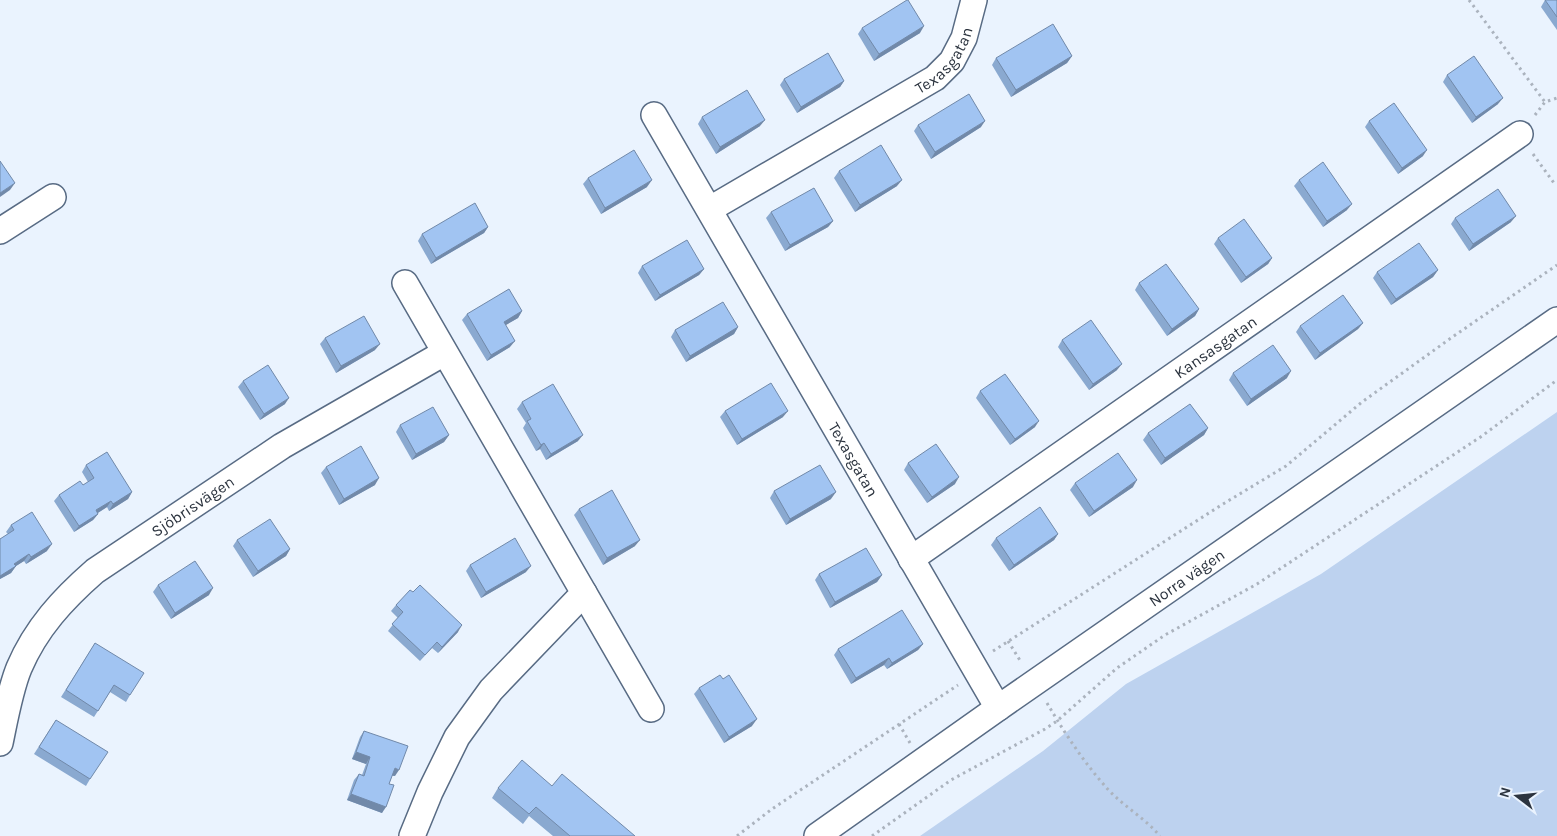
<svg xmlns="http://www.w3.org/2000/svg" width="1557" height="836" viewBox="0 0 1557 836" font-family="Karla,sans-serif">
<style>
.green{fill:#bdd2ef}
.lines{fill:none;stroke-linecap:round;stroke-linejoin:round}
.minor-casing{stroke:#586b84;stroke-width:28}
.path{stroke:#abb3be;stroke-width:3;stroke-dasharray:2.5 4;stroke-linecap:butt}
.minor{stroke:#fff;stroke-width:25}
.wall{fill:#8aa9d0}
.shaded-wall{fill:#7189a9}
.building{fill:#a1c4f2;stroke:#7189a9}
.labels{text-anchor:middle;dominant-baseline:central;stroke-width:4.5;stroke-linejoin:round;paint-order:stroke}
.street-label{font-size:16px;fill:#2c343f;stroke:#eaf3fe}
</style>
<rect width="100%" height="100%" fill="#eaf3fe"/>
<!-- green -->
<polygon class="green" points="1557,412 1557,836 920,836 1043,751 1126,684 1321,574"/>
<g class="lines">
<!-- minor casing -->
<g class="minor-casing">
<g id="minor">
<path id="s1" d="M654 115 998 708"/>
<path id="s2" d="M710 209 935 78 952 61 964 38 974 0"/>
<polyline points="0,231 53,197"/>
<polyline points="405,283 584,593 491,690 457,737 430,792 412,836"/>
<path id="s3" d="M911 559 1520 134"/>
<polyline points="584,593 651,709"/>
<path id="s4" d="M0 743C5 719 10 690 19 668 36 628 63 599 95 571L282 446 444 353"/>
<path id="s5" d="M817 836 998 708 1557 320"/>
</g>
</g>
<!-- path -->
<g class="path">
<polyline points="1469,0 1545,102"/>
<polyline points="1535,115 1545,102 1557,98"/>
<polyline points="1533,154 1554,183 1557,184"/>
<polyline points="1008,641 1021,662"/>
<polyline points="993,651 1223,504 1286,466 1362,402 1451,338 1557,265"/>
<path d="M1047 703C1064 732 1083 761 1105 786 1121 805 1144 817 1160 836"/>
<polyline points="899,724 910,743"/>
<polyline points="737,836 772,809 958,685"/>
<polyline points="872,836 951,780 1045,729 1057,721 1117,668 1165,635 1257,584 1482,436 1557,380"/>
</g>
<!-- minor -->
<use href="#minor" class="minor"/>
</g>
<!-- wall -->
<g class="wall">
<polygon points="1545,0 1557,0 1557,30 1541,7"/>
<polygon points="862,28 920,33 874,61 858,34"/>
<polygon points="1072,56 1067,63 1011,97 992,65 996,58"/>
<polygon points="1447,75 1498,104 1472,123 1443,82"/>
<polygon points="784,79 844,81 840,87 797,113 780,85"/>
<polygon points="702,117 760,126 716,154 698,124"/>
<polygon points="1369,121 1423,156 1398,174 1365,127"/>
<polygon points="918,125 981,127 931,159 914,131"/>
<polygon points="839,171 897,186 855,212 834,178"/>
<polygon points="588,178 647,187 601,214 583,184"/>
<polygon points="1299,180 1347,210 1323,227 1294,186"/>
<polygon points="771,212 833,221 828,227 785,251 766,218"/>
<polygon points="1455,218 1511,222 1469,251 1451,224"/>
<polygon points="488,227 484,233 431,264 418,241 422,234"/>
<polygon points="1218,238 1272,258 1268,264 1241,283 1214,244"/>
<polygon points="642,266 704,269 699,275 655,301 638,273"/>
<polygon points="1438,270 1433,277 1391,305 1373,278 1377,272"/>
<polygon points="1139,283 1199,309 1195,316 1167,336 1135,290"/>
<polygon points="522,311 518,318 505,325 510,347 487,361 462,320 467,314"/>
<polygon points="1363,323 1358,329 1315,360 1296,332 1300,326"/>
<polygon points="738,327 734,334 686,362 671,337 675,330"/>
<polygon points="325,338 375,350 336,373 320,344"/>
<polygon points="1062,340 1117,370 1089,390 1058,347"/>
<polygon points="1233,373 1287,378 1247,406 1229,380"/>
<polygon points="243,381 285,404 260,420 238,387"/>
<polygon points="980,391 1035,427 1010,445 976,398"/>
<polygon points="522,402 578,441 546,460 540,449 536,451 523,428 526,423 517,409"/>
<polygon points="725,411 783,417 737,445 720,417"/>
<polygon points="400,425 449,435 444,442 412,460 396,432"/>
<polygon points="1208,428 1204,435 1161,465 1143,440 1148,433"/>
<polygon points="908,463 955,484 927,503 904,470"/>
<polygon points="86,465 132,492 128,499 109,511 107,507 98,513 98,514 93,520 74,532 54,501 59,495 83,485 88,482 82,472"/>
<polygon points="326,467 375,485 339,505 321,473"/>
<polygon points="1075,483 1133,487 1089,517 1070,490"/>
<polygon points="774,491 831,499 786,525 770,498"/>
<polygon points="579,509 635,546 603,565 574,515"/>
<polygon points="11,525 47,551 26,564 24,561 16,566 11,573 0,579 0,539 8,534 6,532"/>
<polygon points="1058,534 1054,540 1009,571 991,545 996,538"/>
<polygon points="237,540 290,549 286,556 253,577 233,546"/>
<polygon points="470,565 526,572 481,598 466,571"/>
<polygon points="819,574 882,575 877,582 830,608 815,580"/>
<polygon points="158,585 209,595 171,619 153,592"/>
<polygon points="396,605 458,632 438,653 432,648 420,661 388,631 398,618 391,611"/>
<polygon points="95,643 130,695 126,702 110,692 94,717 61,697"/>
<polygon points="923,644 918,650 887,669 884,665 851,684 834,655 838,649"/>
<polygon points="699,688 752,726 724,743 694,694"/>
<polygon points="56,720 90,779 86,786 34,754"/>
<polygon points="364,731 395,776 392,776 389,784 382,813 347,800 354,780 359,774 362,775 366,764 352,759 360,737"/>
<polygon points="552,786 635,836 553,836 529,816 523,824 492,798 498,788"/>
</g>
<!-- shaded-wall -->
<g class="shaded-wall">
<polygon points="924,26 920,33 874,61 879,54"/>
<polygon points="1072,56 1067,63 1011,97 1016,90"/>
<polygon points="844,81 840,87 797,113 801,107"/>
<polygon points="1503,98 1498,104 1472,123 1476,117"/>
<polygon points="765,120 760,126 716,154 720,147"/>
<polygon points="985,121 981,127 931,159 935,152"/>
<polygon points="1427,150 1423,156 1398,174 1402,168"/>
<polygon points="652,180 647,187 601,214 605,208"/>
<polygon points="902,180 897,186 855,212 860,205"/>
<polygon points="15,183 10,190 0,197 0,193"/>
<polygon points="1352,204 1347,210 1323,227 1327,221"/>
<polygon points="1516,216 1511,222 1469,251 1473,244"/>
<polygon points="833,221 828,227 785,251 790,245"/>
<polygon points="488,227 484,233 431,264 436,258"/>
<polygon points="1272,258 1268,264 1241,283 1246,277"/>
<polygon points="704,269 699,275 655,301 660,295"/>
<polygon points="1438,270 1433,277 1391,305 1396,299"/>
<polygon points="1199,309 1195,316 1167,336 1172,329"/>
<polygon points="522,311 518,318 499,329 504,322"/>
<polygon points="1363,323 1358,329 1315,360 1320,353"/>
<polygon points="738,327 734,334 686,362 690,356"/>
<polygon points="515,341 510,347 487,361 491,355"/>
<polygon points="380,344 375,350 336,373 341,366"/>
<polygon points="1122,364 1117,370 1089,390 1093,384"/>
<polygon points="1291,371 1287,378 1247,406 1251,399"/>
<polygon points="289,398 285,404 260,420 264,414"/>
<polygon points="788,411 783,417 737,445 742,439"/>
<polygon points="1039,421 1035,427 1010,445 1015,439"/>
<polygon points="1208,428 1204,435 1161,465 1165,458"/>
<polygon points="449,435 444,442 412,460 416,454"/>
<polygon points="583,435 578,441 546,460 551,454"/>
<polygon points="544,443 540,449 536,451 541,445"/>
<polygon points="959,477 955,484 927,503 932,497"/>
<polygon points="379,478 375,485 339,505 344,499"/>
<polygon points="1137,480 1133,487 1089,517 1094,511"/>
<polygon points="132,492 128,499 109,511 113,504"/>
<polygon points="836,492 831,499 786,525 790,519"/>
<polygon points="111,501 107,507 91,517 96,510"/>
<polygon points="98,514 93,520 74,532 79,526"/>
<polygon points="1058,534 1054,540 1009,571 1014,565"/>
<polygon points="640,540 635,546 603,565 607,558"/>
<polygon points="52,544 47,551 26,564 31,557"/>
<polygon points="290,549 286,556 253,577 258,571"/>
<polygon points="29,554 24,561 16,566 11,573 0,579 0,576 14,564"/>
<polygon points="531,566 526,572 481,598 486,592"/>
<polygon points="882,575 877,582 830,608 835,602"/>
<polygon points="213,588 209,595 171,619 175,613"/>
<polygon points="462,625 458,632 438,653 442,647"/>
<polygon points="923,644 918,650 887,669 892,663"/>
<polygon points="889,658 884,665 851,684 856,678"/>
<polygon points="757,719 752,726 724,743 729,737"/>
<polygon points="356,752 370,757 366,764 352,759"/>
<polygon points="395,768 399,770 395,776 391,775"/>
<polygon points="351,794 386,807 382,813 347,800"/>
</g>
<!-- building -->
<g class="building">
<polygon points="907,0 908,0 924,26 879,54 862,28"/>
<polygon points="1545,0 1557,0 1557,17"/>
<polygon points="1053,24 1072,56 1016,90 996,58"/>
<polygon points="828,53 844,81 801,107 784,79"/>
<polygon points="1474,56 1503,98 1476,117 1447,75"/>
<polygon points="747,90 765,120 720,147 702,117"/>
<polygon points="969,94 985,121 935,152 918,125"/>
<polygon points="1394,103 1427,150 1402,168 1369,121"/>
<polygon points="881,145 902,180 860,205 839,171"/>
<polygon points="634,150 652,180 605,208 588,178"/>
<polygon points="0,161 15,183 0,193"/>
<polygon points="1323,162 1352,204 1327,221 1299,180"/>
<polygon points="814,188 833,221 790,245 771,212"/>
<polygon points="1498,189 1516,216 1473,244 1455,218"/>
<polygon points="475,203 488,227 436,258 422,234"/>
<polygon points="1244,219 1272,258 1246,277 1218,238"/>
<polygon points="687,240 704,269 660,295 642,266"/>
<polygon points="1419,243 1438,270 1396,299 1377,272"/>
<polygon points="1166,264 1199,309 1172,329 1139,283"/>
<polygon points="509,289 522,311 504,322 515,341 491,355 467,314"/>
<polygon points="1343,295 1363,323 1320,353 1300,326"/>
<polygon points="723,302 738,327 690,356 675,330"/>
<polygon points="364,316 380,344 341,366 325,338"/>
<polygon points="1091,320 1122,364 1093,384 1062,340"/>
<polygon points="1273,345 1291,371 1251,399 1233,373"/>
<polygon points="268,365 289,398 264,414 243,381"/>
<polygon points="1005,374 1039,421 1015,439 980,391"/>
<polygon points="771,383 788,411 742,439 725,411"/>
<polygon points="553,384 583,435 551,454 544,443 541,445 527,421 531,419 522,402"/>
<polygon points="1190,404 1208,428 1165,458 1148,433"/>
<polygon points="433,407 449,435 416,454 400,425"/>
<polygon points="936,444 959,477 932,497 908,463"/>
<polygon points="361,446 379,478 344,499 326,467"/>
<polygon points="107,452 132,492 113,504 111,501 96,510 98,514 79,526 59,495 80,481 83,485 94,478 86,465"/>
<polygon points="1118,453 1137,480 1094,511 1075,483"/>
<polygon points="820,465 836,492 790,519 774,491"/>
<polygon points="612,490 640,540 607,558 579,509"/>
<polygon points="1040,507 1058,534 1014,565 996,538"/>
<polygon points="32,512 52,544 31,557 29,554 14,564 16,566 0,576 0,539 14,530 11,525"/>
<polygon points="270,519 290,549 258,571 237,540"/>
<polygon points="515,538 531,566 486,592 470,565"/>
<polygon points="866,548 882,575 835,602 819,574"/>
<polygon points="195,561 213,588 175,613 158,585"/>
<polygon points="420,585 462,625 442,647 437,642 425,655 392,624 403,612 396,605 410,590 413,592"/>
<polygon points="902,610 923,644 892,663 889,658 856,678 838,649"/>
<polygon points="95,643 144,673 130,695 114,685 98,711 66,690"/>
<polygon points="720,675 723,679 729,675 757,719 729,737 699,688"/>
<polygon points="56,720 108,752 90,779 39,747"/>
<polygon points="364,731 408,746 399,770 395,768 389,784 394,785 386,807 351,794 359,774 364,776 370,757 356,752"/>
<polygon points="522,760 552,786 562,774 635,836 570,836 536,807 529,814 498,788"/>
</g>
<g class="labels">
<!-- street labels -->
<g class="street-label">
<text stroke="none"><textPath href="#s2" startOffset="280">Texasgatan</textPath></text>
<text stroke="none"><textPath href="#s3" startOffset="371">Kansasgatan</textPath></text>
<text stroke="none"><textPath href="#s1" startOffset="398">Texasgatan</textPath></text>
<text stroke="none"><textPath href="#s4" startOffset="319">Sjöbrisvägen</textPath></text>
<text stroke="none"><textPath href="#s5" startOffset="451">Norra vägen</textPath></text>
</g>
</g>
<!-- north arrow -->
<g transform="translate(1517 796) rotate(286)" stroke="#eaf3fe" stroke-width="4" paint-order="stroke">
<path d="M0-4L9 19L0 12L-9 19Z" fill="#2c343f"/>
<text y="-8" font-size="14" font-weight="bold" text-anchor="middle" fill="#2c343f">N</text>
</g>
</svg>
